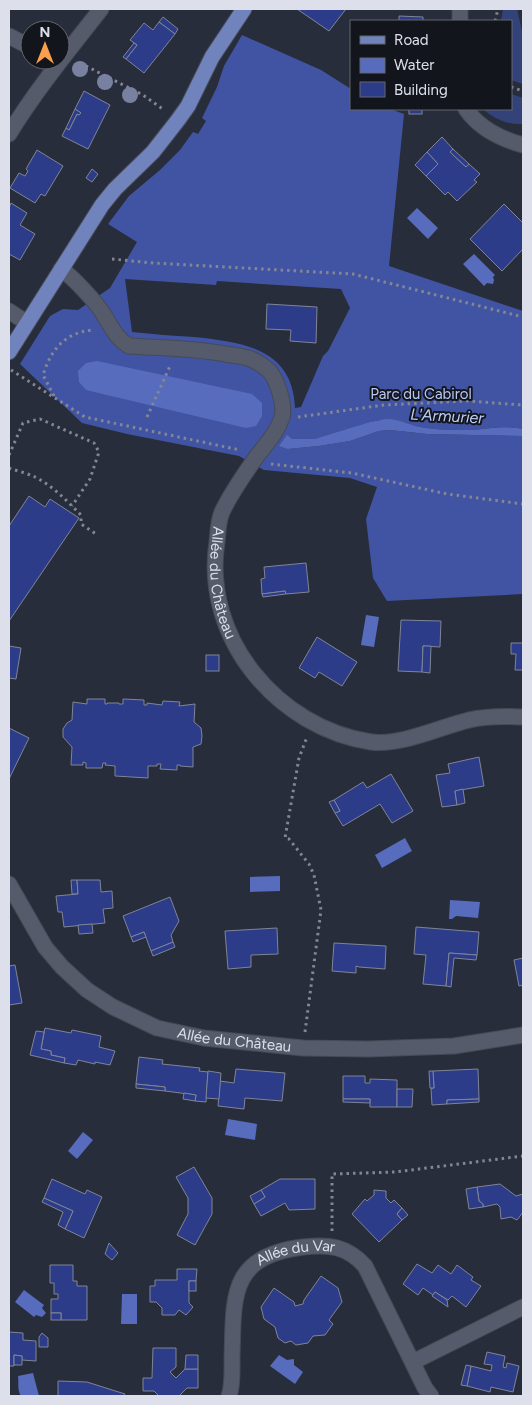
<svg xmlns="http://www.w3.org/2000/svg" width="532" height="1405" viewBox="0 0 532 1405" font-family="Figtree,sans-serif">
<style>
.green{fill:#34427a}
.forest{fill:#4154a3;fill-rule:evenodd}
.water{fill:#576cbd}
.building{fill:#2c3c88;stroke:#7f8596}
.lines{fill:none;stroke-linecap:round;stroke-linejoin:round}
.minor-casing{stroke:#464a56;stroke-width:17}
.major-casing{stroke:#464a56;stroke-width:17}
.path{stroke:#838793;stroke-width:3;stroke-dasharray:2.5 4;stroke-linecap:butt}
.minor{stroke:#555b6b;stroke-width:15}
.major{stroke:#7183bd;stroke-width:15}
.tree{fill:#7882a0}
.labels{text-anchor:middle;dominant-baseline:central;stroke-width:4;stroke-linejoin:round;paint-order:stroke}
.park-label{font-size:15px;fill:#b9c8f3;stroke:#13151c}
.street-label{font-size:15px;fill:#dde0ea;stroke:#13151c}
.water-label{font-size:16px;font-style:italic;fill:#bdccf8;stroke:#13151c}
</style>
<rect width="100%" height="100%" fill="#282d3b"/>
<!-- green -->
<g class="green">
<polygon points="503,9 517,9 523,35 523,84 511,80 511,21 501,21"/>
<path d="M511 94 523 98V124C508 125 494 119 483 109H511Z"/>
</g>
<!-- forest -->
<path class="forest" d="M242 35 321 70 351 89V109H390L404 114 389 266 523 311V429C502 425 490 429 470 430 456 430 441 430 427 428 405 426 397 415 371 422 348 428 313 447 289 438L288 449 319 446 350 441 379 431 390 430 427 434 523 436V594L387 601 373 578 366 519 377 487 350 478 264 470 239 456 127 434 82 423 20 364 50 316 63 309 78 310 110 288 137 242 108 224 129 196 160 170 180 150 193 132 198 134 206 121 202 118 217 87 224 66ZM125 279 216 285 217 281 341 289 350 308 328 351 323 356 301 407 295 408C293 348 242 342 194 337 173 336 153 334 132 332Z"/>
<!-- water -->
<g class="water">
<polygon points="417,208 438,228 428,239 407,218"/>
<polygon points="474,254 495,275 493,277 494,280 493,284 487,283 484,286 463,264"/>
<polygon points="97,361 252,394 262,403 262,416 256,426 246,428 86,390 79,382 78,371 86,363"/>
<path d="M386 419C401 419 413 427 427 428 441 430 456 430 470 430 490 429 503 425 523 429V436L427 434 390 430 379 431 350 441 319 446 288 449 279 446 287 435 292 439H315L370 422Z"/>
<polygon points="366,615 379,617 374,647 361,645"/>
<polygon points="405,838 412,851 382,868 375,855"/>
<polygon points="280,876 280,891 250,892 250,877"/>
<polygon points="450,900 480,902 478,918 456,916 452,919 449,919"/>
<polygon points="228,1119 257,1124 255,1140 225,1135"/>
<polygon points="83,1132 93,1140 77,1159 68,1151"/>
<polygon points="24,1290 44,1305 42,1308 46,1313 42,1317 36,1315 34,1317 15,1302"/>
<polygon points="122,1294 137,1294 137,1324 121,1324"/>
<polygon points="279,1355 287,1360 294,1359 294,1365 303,1372 295,1384 270,1366"/>
<path d="M33 1373 39 1396H21C17 1390 19 1383 18 1376Z"/>
</g>
<!-- building -->
<g class="building">
<polygon points="297,9 346,9 329,31"/>
<polygon points="399,16 423,17 423,21 399,21"/>
<polygon points="163,17 178,29 175,34 159,22"/>
<polygon points="159,22 175,34 144,73 126,59 137,45 130,40 144,23 153,30"/>
<polygon points="134,43 137,45 126,59 123,57"/>
<polygon points="84,91 110,105 88,149 62,136 66,128 69,130 77,114 79,115 81,113 75,109"/>
<polygon points="75,109 81,113 79,115 77,114 69,130 66,128"/>
<rect x="409" y="109" width="13" height="5"/>
<polygon points="442,137 453,149 450,152 466,167 469,164 480,174 474,180 477,182 457,201 448,192 445,195 426,176 438,164 427,152"/>
<polygon points="453,149 469,164 466,167 450,152"/>
<polygon points="37,150 63,166 45,196 41,194 35,203 10,188 19,173 25,176 28,171 26,169"/>
<polygon points="427,152 438,164 426,176 415,165"/>
<polygon points="92,169 98,174 92,182 86,178"/>
<polygon points="11,203 27,213 20,225 35,234 20,260 9,254 9,208"/>
<polygon points="504,204 523,223 523,249 502,271 470,239"/>
<polygon points="267,304 317,307 316,343 290,341 291,330 266,329"/>
<polygon points="29,496 45,507 50,499 79,518 9,621 9,526"/>
<polygon points="306,563 309,592 286,594 285,591 262,594 261,579 265,578 264,567"/>
<polygon points="285,591 286,594 263,597 262,594"/>
<polygon points="401,620 441,621 440,647 423,646 422,672 398,671"/>
<polygon points="317,637 357,662 342,686 319,672 315,678 299,668"/>
<polygon points="511,643 523,643 523,670 515,670 516,654 511,654"/>
<polygon points="9,646 21,648 16,679 9,678"/>
<polygon points="423,646 431,646 430,673 422,672"/>
<rect x="206" y="655" width="13" height="16"/>
<polygon points="87,699 105,699 105,704 107,704 107,703 119,703 119,704 123,704 123,699 144,700 144,705 147,705 147,703 162,705 163,701 180,702 179,706 195,704 194,722 201,728 202,736 201,744 193,747 193,767 180,766 180,765 177,765 177,770 160,769 161,764 157,764 157,766 148,766 148,778 115,776 115,766 105,765 106,763 103,763 102,768 86,768 86,763 83,762 83,765 71,765 72,747 63,737 63,729 67,723 72,720 73,702 87,704"/>
<polygon points="9,728 29,738 9,779"/>
<polygon points="479,757 484,786 455,791 457,805 442,807 436,775 450,773 448,764"/>
<polygon points="391,774 413,811 392,823 380,804 343,826 335,813 340,811 334,800 363,782 367,788"/>
<polygon points="463,789 465,803 457,805 455,791"/>
<polygon points="334,800 340,811 335,813 329,802"/>
<polygon points="71,880 77,880 78,894 72,894"/>
<polygon points="77,880 100,880 101,892 112,891 113,908 103,909 105,923 64,927 62,912 58,912 56,896 78,894"/>
<polygon points="170,897 179,921 171,935 173,942 151,951 144,932 131,937 123,916"/>
<polygon points="92,924 93,933 79,934 78,925"/>
<polygon points="416,927 479,932 477,955 449,953 446,986 423,984 426,955 414,954"/>
<polygon points="277,928 278,954 251,955 251,967 228,969 225,931"/>
<polygon points="144,932 146,937 133,942 131,937"/>
<polygon points="173,942 175,947 153,956 151,951"/>
<polygon points="334,943 386,946 385,969 359,967 356,966 356,973 332,971"/>
<polygon points="449,953 477,955 476,960 454,958 451,987 446,986"/>
<polygon points="523,958 523,985 519,986 514,960"/>
<polygon points="15,965 22,1003 9,1005 9,966"/>
<polygon points="45,1028 71,1033 72,1030 101,1036 99,1047 115,1051 110,1065 95,1062 95,1064 78,1060 76,1065 64,1063 65,1058 51,1055 51,1051 41,1049"/>
<polygon points="36,1031 44,1032 41,1049 51,1051 51,1055 65,1058 64,1063 30,1055"/>
<polygon points="139,1057 163,1060 162,1064 200,1068 199,1071 208,1072 206,1102 195,1101 196,1095 165,1091 165,1087 136,1084"/>
<polygon points="236,1069 285,1073 282,1101 245,1098 244,1109 218,1106 220,1081 234,1083"/>
<polygon points="478,1069 479,1099 447,1100 447,1104 432,1105 431,1088 434,1088 433,1071"/>
<polygon points="208,1071 221,1073 219,1099 206,1098"/>
<polygon points="429,1071 433,1071 434,1088 430,1088"/>
<polygon points="343,1076 365,1076 365,1083 370,1083 370,1079 397,1080 397,1107 370,1107 370,1099 343,1099"/>
<polygon points="136,1084 165,1087 165,1091 136,1088"/>
<polygon points="397,1089 413,1089 412,1107 397,1107"/>
<polygon points="184,1093 196,1095 195,1101 183,1099"/>
<polygon points="343,1099 370,1099 370,1103 343,1102"/>
<polygon points="479,1099 479,1102 447,1104 447,1100"/>
<polygon points="194,1167 212,1198 212,1214 195,1245 177,1235 188,1214 188,1198 176,1177"/>
<polygon points="52,1179 85,1194 87,1190 102,1197 84,1238 65,1229 73,1211 44,1198"/>
<polygon points="280,1179 315,1179 315,1209 289,1210 285,1203 261,1216 254,1204 265,1197 261,1190"/>
<polygon points="500,1184 516,1196 523,1194 523,1212 517,1220 511,1217 501,1219 500,1207 497,1204 483,1207 483,1204 479,1201 477,1187"/>
<polygon points="477,1187 479,1201 483,1204 483,1207 469,1209 466,1189"/>
<polygon points="261,1190 265,1197 254,1204 250,1196"/>
<polygon points="374,1190 386,1191 386,1198 391,1203 394,1200 402,1208 397,1214 402,1220 379,1242 352,1214 365,1199 367,1201 374,1195"/>
<polygon points="44,1198 73,1211 65,1229 58,1225 63,1212 42,1202"/>
<polygon points="402,1208 408,1215 402,1220 397,1214"/>
<polygon points="109,1243 118,1253 112,1260 105,1254"/>
<polygon points="417,1264 432,1273 438,1265 451,1274 457,1265 473,1277 471,1280 481,1286 466,1307 452,1296 448,1300 435,1292 433,1295 423,1288 418,1295 403,1284"/>
<polygon points="50,1265 73,1265 73,1281 77,1281 77,1286 87,1286 87,1320 61,1320 61,1313 51,1313 51,1299 58,1299 58,1294 54,1294 54,1283 50,1283"/>
<polygon points="177,1269 197,1269 196,1281 189,1281 189,1303 193,1307 186,1315 179,1310 175,1315 162,1315 162,1308 156,1302 150,1302 150,1286 155,1286 155,1280 177,1280"/>
<polygon points="321,1276 338,1288 342,1302 329,1320 333,1324 325,1335 313,1336 308,1343 296,1345 291,1341 285,1343 278,1338 275,1327 264,1319 261,1307 274,1288 294,1302 295,1306 303,1304 304,1300"/>
<rect x="189" y="1281" width="7" height="10"/>
<polygon points="435,1292 447,1300 448,1307 432,1296"/>
<rect x="51" y="1313" width="10" height="7"/>
<polygon points="9,1332 23,1333 23,1340 36,1341 36,1361 22,1360 22,1356 14,1355 14,1366 9,1366"/>
<polygon points="42,1333 48,1338 48,1347 39,1347 39,1337"/>
<polygon points="153,1348 176,1348 176,1367 170,1372 176,1378 185,1369 198,1369 198,1388 187,1388 179,1396 159,1396 154,1391 143,1391 143,1378 152,1378"/>
<polygon points="487,1352 505,1356 503,1367 506,1368 507,1363 519,1366 513,1392 491,1387 490,1392 467,1386 471,1366 491,1371 492,1365 484,1364"/>
<polygon points="14,1355 22,1356 22,1365 14,1365"/>
<polygon points="186,1355 198,1355 198,1369 185,1369"/>
<polygon points="466,1365 471,1366 467,1386 461,1385"/>
<polygon points="58,1381 87,1382 125,1394 124,1396 58,1396"/>
</g>
<g class="lines">
<!-- minor casing -->
<g class="minor-casing">
<g id="minor">
<polyline points="460,9 460,21"/>
<polyline points="9,36 30,47"/>
<path d="M466 109C479 128 501 139 523 145"/>
<path d="M9 134C36 90 69 50 101 9"/>
<path id="s1" d="M61 269C73 277 97 303 104 315 112 328 116 338 129 346 161 348 194 348 225 354 233 355 241 356 248 358 255 360 267 368 271 373 278 383 285 405 282 417 277 433 267 443 257 456 245 473 231 493 222 512 218 521 218 533 217 542 202 638 278 728 371 742 401 746 440 727 469 720 487 716 505 716 523 717"/>
<polyline points="9,311 27,323"/>
<path id="s2" d="M9 884 45 947 62 967 87 990 113 1007 157 1028 204 1038 303 1048 368 1049 454 1046 523 1035"/>
<polyline points="413,1362 523,1307"/>
<path id="s3" d="M229 1396C233 1385 232 1371 232 1358 234 1298 228 1256 303 1247 329 1244 347 1246 365 1266L425 1388 431 1396"/>
</g>
</g>
<!-- major casing -->
<g class="major-casing">
<polyline id="major" points="9,352 102,205 115,189 153,152 178,120 188,106 212,57 244,9"/>
</g>
<!-- path -->
<g class="path">
<polyline points="495,21 498,9"/>
<polyline points="80,63 143,95 164,110"/>
<polyline points="511,87 523,91"/>
<polyline points="112,259 153,263 353,274 523,317"/>
<polyline points="11,370 85,417 240,450"/>
<path d="M54 396 43 375C51 350 64 333 92 330"/>
<polyline points="147,417 170,366"/>
<polyline points="298,417 384,405 467,401 523,405"/>
<polyline points="9,455 23,423 40,419 94,443 99,452 90,479 72,506"/>
<polyline points="271,464 352,473 447,494 523,504"/>
<path d="M9 468C17 471 27 473 35 477 53 486 67 501 81 515V524L96 534"/>
<polyline points="305,1032 321,910 314,875 309,864 289,839 285,838 299,758 307,737"/>
<polyline points="332,1231 332,1174 395,1172 523,1156"/>
</g>
<!-- minor -->
<use href="#minor" class="minor"/>
<!-- major -->
<use href="#major" class="major"/>
</g>
<!-- trees -->
<g class="tree">
<circle cx="80" cy="69" r="8"/>
<circle cx="105" cy="82" r="8"/>
<circle cx="130" cy="95" r="8"/>
</g>
<g class="labels">
<!-- park labels -->
<g class="park-label">
<text x="421" y="394">Parc du Cabirol</text>
</g>
<!-- street labels -->
<g class="street-label">
<text stroke="none"><textPath href="#s1" startOffset="482">Allée du Château</textPath></text>
<text stroke="none"><textPath href="#s2" startOffset="291">Allée du Château</textPath></text>
<text stroke="none"><textPath href="#s3" startOffset="182">Allée du Var</textPath></text>
</g>
<!-- water labels -->
<g class="water-label">
<text transform="translate(447 416) rotate(3)">L'Armurier</text>
</g>
</g>
<!-- border -->
<rect width="532" height="1405" fill="none" stroke="#dde0ea" stroke-width="20"/>
<!-- legend -->
<rect x="350" y="20" width="162" height="90" fill="#13151c" stroke="#64666e"/>
<rect x="360" y="36" width="25" height="8" fill="#7183bd" stroke="#64666e"/>
<text x="394" y="45" font-size="15" fill="#dde0ea">Road</text>
<rect x="360" y="58" width="25" height="15" fill="#576cbd" stroke="#64666e"/>
<text x="394" y="70" font-size="15" fill="#dde0ea">Water</text>
<rect x="360" y="82" width="25" height="15" fill="#2c3c88" stroke="#64666e"/>
<text x="394" y="95" font-size="15" fill="#dde0ea">Building</text>
<!-- north arrow -->
<g transform="translate(45 45)"><circle r="24" fill="#13151c" stroke="#64666e"/>
<path d="M0-4L9 19L0 12L-9 19Z" fill="#f99f4d"/>
<text y="-8" font-size="14" font-weight="bold" text-anchor="middle" fill="#dde0ea">N</text>
</g>
</svg>
